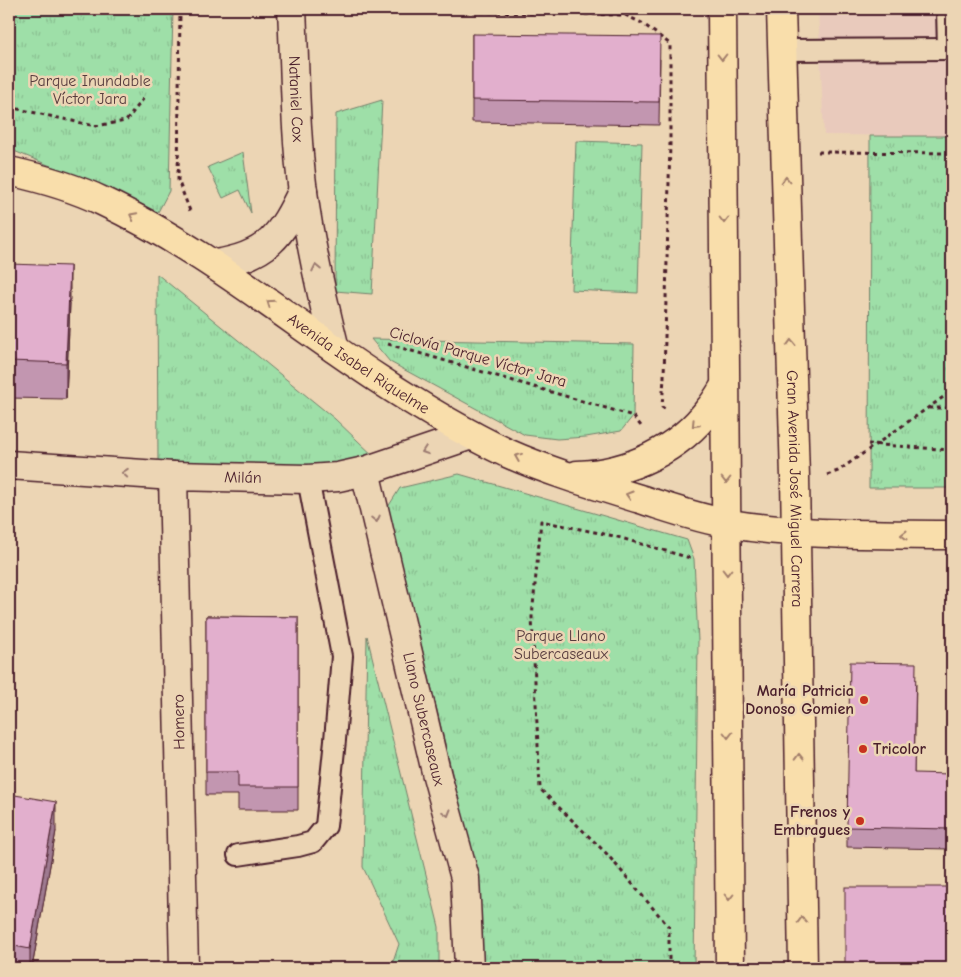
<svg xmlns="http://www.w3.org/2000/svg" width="961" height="977" viewBox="0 0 961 977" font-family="'Comic Neue',sans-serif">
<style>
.built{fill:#e9cabc}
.grass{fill:url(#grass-tufts);stroke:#747f6a}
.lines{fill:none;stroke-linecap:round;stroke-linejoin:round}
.service-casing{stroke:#4a1f2b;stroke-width:24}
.minor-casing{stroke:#4a1f2b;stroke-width:31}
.tertiary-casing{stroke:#4a1f2b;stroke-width:31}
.primary-casing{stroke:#4a1f2b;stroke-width:31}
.path{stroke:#4a1f2b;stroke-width:3;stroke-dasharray:4 4;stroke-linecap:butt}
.service{stroke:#ecd5b4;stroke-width:20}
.minor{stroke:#ecd5b4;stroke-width:28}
.tertiary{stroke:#ecd5b4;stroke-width:28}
.primary{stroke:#f9deab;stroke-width:28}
.wall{fill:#c296b0;stroke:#4a1f2b}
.shaded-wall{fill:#9e7a90;stroke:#4a1f2b}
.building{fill:#e2afcd;stroke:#4a1f2b}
.oneway{stroke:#a27e6b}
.oneway2{stroke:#9b7a70}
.poi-dot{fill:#c8321e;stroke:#ecd5b4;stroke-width:2}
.labels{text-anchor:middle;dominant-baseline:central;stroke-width:5;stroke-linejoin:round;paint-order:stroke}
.park-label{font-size:16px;fill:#573c3e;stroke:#ecd5b4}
.street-label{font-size:16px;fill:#4a1f2b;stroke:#ecd5b4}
.poi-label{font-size:16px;font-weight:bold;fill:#4a1f2b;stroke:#ecd5b4;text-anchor:end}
</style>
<defs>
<pattern id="grass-tufts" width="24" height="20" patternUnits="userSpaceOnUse" patternTransform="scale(1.25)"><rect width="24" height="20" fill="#9edfa8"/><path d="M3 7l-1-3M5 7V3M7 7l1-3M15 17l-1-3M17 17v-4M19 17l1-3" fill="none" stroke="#8abf91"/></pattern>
</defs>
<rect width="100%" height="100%" fill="#ecd5b4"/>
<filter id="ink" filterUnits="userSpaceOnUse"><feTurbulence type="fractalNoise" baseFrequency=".02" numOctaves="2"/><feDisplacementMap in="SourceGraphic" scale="10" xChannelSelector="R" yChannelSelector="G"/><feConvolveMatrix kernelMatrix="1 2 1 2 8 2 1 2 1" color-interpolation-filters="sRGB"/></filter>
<g filter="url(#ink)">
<!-- built -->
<polygon class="built" points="818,9 952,9 952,136 824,135"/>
<!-- grass -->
<g class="grass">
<polygon points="9,9 173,9 169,191 158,212 117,193 9,149"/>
<polygon points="382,100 372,294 335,291 336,114"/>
<polygon points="870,136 952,136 952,488 869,488"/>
<polygon points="576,141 642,143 638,293 571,290"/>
<polygon points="243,152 251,213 240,190 223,198 208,167"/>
<polygon points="157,274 335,419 379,461 338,471 158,465"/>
<polygon points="371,339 634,344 633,416 621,431 586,437 557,439 525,435 390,362"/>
<polygon points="459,474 687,540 694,559 698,641 694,968 480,968 479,885 388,507 400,488"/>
<polygon points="367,636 439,927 439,968 391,968 399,944 363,867"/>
</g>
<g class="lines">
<!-- service casing -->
<g class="service-casing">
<g id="service">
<polyline points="947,9 948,49"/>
<polyline points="783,50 952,49"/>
<polyline points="238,855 298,846 313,842 326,826 335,740 342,656 308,479"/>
</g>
</g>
<!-- minor casing -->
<g class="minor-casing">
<g id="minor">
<path id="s1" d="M292 9C295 70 295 132 303 192 310 245 322 297 335 349"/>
<path d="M215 264C268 256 281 236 303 190"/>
<polyline points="9,465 173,476"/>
<path id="s2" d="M365 471 437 776 465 878 469 968"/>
</g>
</g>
<!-- tertiary casing -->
<g class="tertiary-casing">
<g id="tertiary">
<path id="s3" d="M184 968 173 476 308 479 338 477 365 471 471 435"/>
</g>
</g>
<!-- primary casing -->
<g class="primary-casing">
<g id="primary">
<polyline points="722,9 730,968"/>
<path id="s4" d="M781 9 795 477 803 968"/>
<path id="s5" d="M9 171C40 178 73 187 102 201 202 248 286 318 377 378 418 405 463 432 507 453 550 472 595 485 640 499 669 508 699 519 730 524 803 536 878 534 952 535"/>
<path d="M577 475C628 474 680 449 710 408 716 401 720 393 725 386"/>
</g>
</g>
<!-- path -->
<g class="path">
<polyline points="180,9 178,180 190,211"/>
<polyline points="337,9 625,15 642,23 670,44 670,143 664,377 662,407 666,410"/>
<polyline points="9,107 95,126 126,121 144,98"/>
<polyline points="818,152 952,153"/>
<polyline points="388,344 633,416 641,426"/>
<polyline points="929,408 952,408"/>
<polyline points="868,444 952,450"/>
<polyline points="827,475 838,471 952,391"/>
<polyline points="669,968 669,927 606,853 540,789 532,617 541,521 614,536 690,558"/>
</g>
<!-- service -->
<use href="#service" class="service"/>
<!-- minor -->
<use href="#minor" class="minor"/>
<!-- tertiary -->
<use href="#tertiary" class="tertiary"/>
<!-- primary -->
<use href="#primary" class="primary"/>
</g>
<!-- wall -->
<g class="wall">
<polygon points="472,34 660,59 659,125 472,122"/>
<polygon points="9,264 70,303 66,399 9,398"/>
<polygon points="206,616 298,617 298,810 238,810 238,795 206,795"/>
<polygon points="916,683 914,773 951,794 950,849 847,847 847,827"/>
<polygon points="9,794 56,831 32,968 9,968"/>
</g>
<!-- shaded-wall -->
<g class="shaded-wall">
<polygon points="70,266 70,303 66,399 66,363"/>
<polygon points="56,802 56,831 32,968 30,968 30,949"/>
</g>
<!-- building -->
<g class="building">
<polygon points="472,34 660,36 659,102 472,100"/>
<polygon points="9,264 70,266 66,363 9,361"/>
<polygon points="206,616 298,617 298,787 238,787 238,772 206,772"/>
<polygon points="850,662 916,663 914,773 951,774 950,829 847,827"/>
<polygon points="9,794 56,802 30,949 9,945"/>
<rect x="845" y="887" width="107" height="81"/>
</g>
<!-- one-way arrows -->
<defs><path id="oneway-chevron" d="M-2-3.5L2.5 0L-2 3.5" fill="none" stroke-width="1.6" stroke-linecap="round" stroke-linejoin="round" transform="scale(1.25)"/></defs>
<g class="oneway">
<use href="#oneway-chevron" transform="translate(722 57) rotate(90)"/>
<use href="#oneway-chevron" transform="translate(786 180) rotate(-92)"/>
<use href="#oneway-chevron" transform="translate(133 216) rotate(-153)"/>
<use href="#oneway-chevron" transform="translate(724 220) rotate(90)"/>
<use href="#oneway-chevron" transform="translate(270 303) rotate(-145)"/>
<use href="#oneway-chevron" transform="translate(791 343) rotate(-92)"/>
<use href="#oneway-chevron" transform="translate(695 424) rotate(134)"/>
<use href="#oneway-chevron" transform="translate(518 457) rotate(-158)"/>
<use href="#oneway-chevron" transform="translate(726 480) rotate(90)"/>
<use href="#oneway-chevron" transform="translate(629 495) rotate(-163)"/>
<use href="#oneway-chevron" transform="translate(904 535) rotate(-180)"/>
<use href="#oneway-chevron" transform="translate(727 572) rotate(90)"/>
<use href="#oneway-chevron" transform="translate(728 735) rotate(90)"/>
<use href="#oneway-chevron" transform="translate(799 757) rotate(-91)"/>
<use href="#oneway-chevron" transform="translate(729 897) rotate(90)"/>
<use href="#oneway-chevron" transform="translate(802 920) rotate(-91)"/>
</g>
<g class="oneway2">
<use href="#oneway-chevron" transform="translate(316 268) rotate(-102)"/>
<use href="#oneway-chevron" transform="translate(425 451) rotate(161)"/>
<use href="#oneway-chevron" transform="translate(125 473) rotate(-176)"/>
<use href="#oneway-chevron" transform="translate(376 519) rotate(77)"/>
<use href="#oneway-chevron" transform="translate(447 813) rotate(74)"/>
</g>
</g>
<!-- markers -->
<g class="poi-dot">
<circle cx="864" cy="700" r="5"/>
<circle cx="863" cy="749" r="5"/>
<circle cx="860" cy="821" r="5"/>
</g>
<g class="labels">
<!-- park labels -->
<g class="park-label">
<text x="90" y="81">Parque Inundable<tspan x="90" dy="18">Víctor Jara</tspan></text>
<text x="561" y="636">Parque Llano<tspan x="561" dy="18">Subercaseaux</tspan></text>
</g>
<!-- street labels -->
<g class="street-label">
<text stroke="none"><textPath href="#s1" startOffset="90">Nataniel Cox</textPath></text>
<text transform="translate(478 357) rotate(16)">Ciclovía Parque Víctor Jara</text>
<text stroke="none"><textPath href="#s5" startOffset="402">Avenida Isabel Riquelme</textPath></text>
<text stroke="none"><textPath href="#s3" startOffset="562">Milán</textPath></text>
<text stroke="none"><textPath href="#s4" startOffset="480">Gran Avenida José Miguel Carrera</textPath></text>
<text stroke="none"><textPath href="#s2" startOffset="255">Llano Subercaseaux</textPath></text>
<text transform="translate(179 722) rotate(-91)">Homero</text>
</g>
<!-- poi labels -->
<g class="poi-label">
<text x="854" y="691">María Patricia<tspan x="854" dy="18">Donoso Gomien</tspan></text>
<text x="873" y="749" text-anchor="start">Tricolor</text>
<text x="850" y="812">Frenos y<tspan x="850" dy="18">Embragues</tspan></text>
</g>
</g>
<!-- margin -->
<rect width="961" height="977" fill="none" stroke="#ecd5b4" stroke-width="30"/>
<rect x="15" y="15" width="931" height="947" fill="none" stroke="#4a1f2b" stroke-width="2" filter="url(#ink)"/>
</svg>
